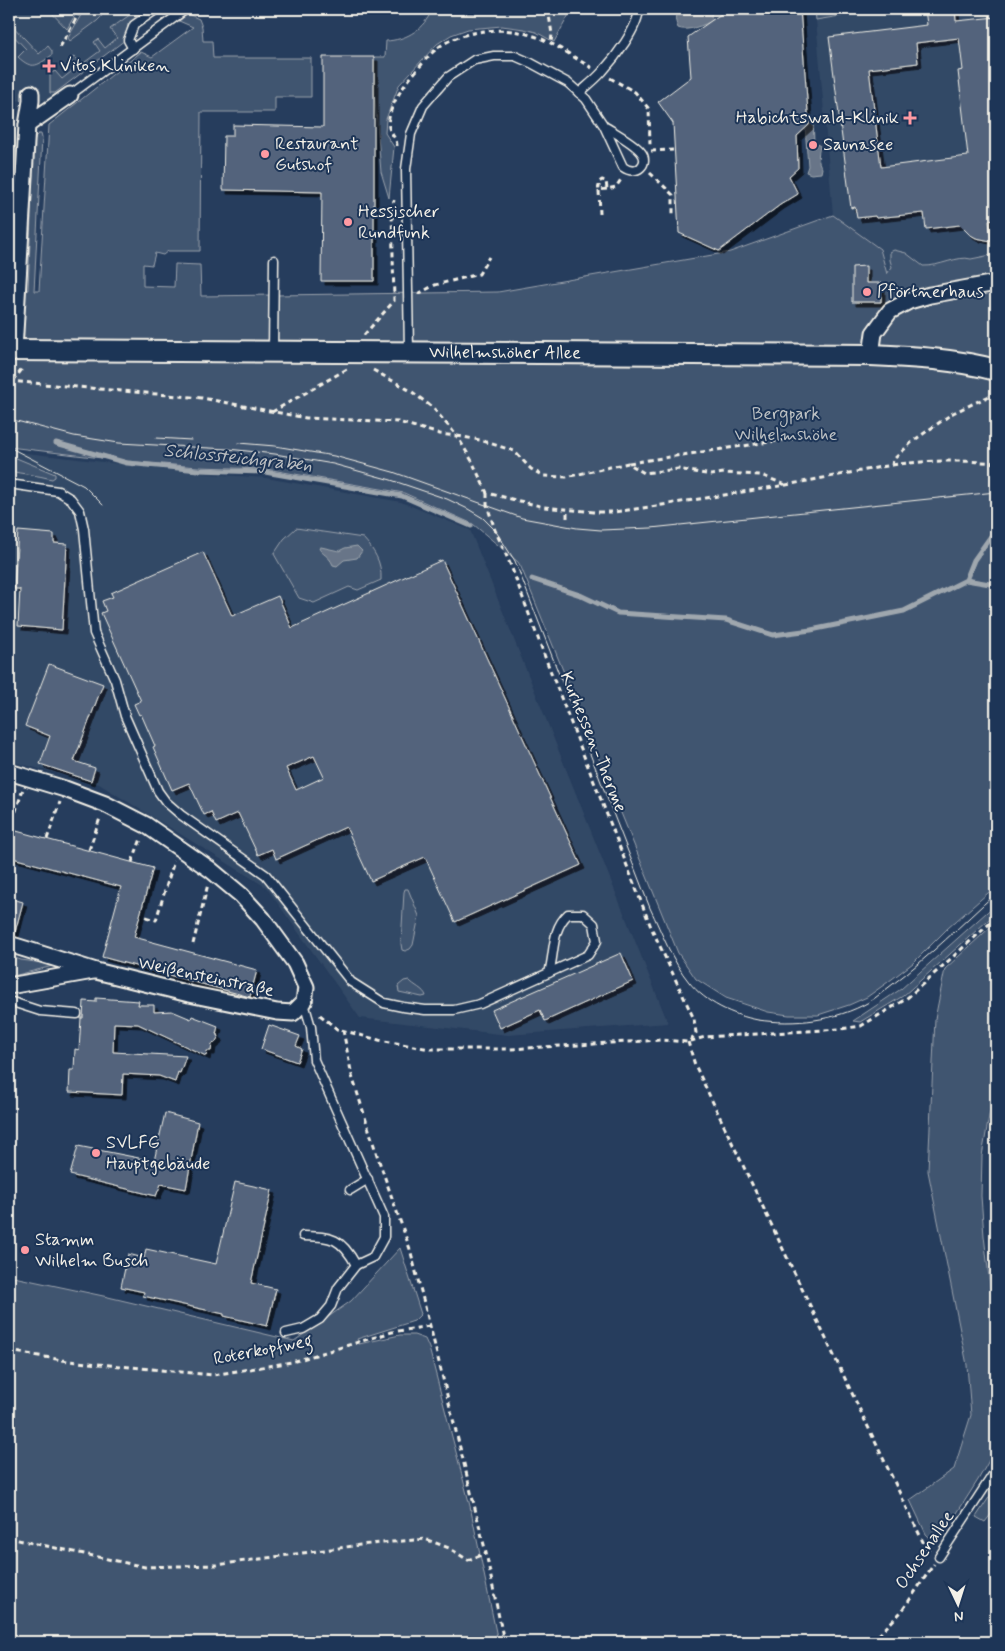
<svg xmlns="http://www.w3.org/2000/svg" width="1005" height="1651" viewBox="0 0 1005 1651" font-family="Mynerve,sans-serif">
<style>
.built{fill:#334966}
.green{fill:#40546f;stroke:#9aa2ac}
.water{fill:#677588;stroke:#9fa7ae}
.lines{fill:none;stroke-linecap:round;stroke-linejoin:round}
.stream{stroke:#9fa7ae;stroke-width:5}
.building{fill:#52647b;stroke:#f4f1e8;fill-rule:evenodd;filter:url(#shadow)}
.lane-casing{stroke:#f4f1e8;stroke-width:11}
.street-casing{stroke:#f4f1e8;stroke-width:19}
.secondary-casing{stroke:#f4f1e8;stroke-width:24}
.path{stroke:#f4f1e8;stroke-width:3;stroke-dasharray:5 4;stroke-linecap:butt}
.lane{stroke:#1d3557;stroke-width:8}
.street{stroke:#1d3557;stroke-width:15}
.secondary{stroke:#1d3557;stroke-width:20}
.tram{stroke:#f4f1e8;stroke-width:1}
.poi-dot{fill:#ff9aa2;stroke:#1d3557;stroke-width:2}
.labels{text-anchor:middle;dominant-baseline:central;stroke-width:4;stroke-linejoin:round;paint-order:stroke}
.poi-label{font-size:18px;fill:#f4f1e8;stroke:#1d3557;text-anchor:start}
.street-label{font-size:18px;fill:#f4f1e8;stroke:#1d3557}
.park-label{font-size:18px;fill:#bec2c4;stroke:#1d3557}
.water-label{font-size:19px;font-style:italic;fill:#bcbfc2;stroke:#1d3557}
</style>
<defs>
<filter id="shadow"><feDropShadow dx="4" dy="4" stdDeviation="0" flood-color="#0009"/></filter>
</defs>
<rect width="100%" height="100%" fill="#263d5d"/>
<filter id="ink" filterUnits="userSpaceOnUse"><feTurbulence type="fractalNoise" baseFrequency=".02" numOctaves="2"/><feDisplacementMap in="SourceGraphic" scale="10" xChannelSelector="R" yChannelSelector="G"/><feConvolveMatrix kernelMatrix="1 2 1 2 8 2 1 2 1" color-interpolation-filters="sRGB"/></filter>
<g filter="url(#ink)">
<!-- built -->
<g class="built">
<polygon points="9,9 150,9 128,24 125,40 47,100 31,101 9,100"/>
<polygon points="874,9 996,9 996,254 887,274 880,249 833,215 816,20 870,11"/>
<polygon points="9,451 197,473 266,478 401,502 470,530 668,1023 508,1035 360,1018 266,887 99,784 9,761"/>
</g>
<!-- green -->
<g class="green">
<polygon points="48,9 73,9 76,13 67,29"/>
<polygon points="80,9 103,9 101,17 97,21 70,41 68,38 81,15"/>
<polygon points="138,9 150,9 128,24 125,40 55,93 50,93 50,74 55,71 62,79 76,68 70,59 74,57 81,65 100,51 94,42 98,39 105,48 117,38 110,29"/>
<path d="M488 9H572L554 42 536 32 524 29 502 26 468 29 451 35 437 44 399 85 386 119 385 133 394 147 389 198 381 172 374 88V57H385L386 41C405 40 421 31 430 14L488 13Z"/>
<polygon points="815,9 869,9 870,11 816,20"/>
<path d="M188 14 199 19 202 27 203 41H212L213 58H311V97H275V112H201L200 251H168L163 255 155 253 152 265 143 264V286L174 287 175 264 200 265 201 296 498 292 730 252 833 215 880 249 887 274 892 267 890 260V252L894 250 906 253 923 266C939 267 958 255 971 259L996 254V886L948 928 913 963 888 982 867 997 849 1005 818 1015H789L768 1012 726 998 696 979 678 953 521 567 518 562 473 524 404 493 266 469 198 467 127 461 9 447V290H28L34 144 35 137 38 134H41L42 138 34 291H39L49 125 141 52 152 57 193 27 179 21Z"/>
<path d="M9 22 39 54 48 46 52 51V55C38 65 33 71 18 57L26 49 9 31Z"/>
<path d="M9 455 55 474V477L52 479C37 475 23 474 9 471Z"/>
<path d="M296 528 363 538C374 550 382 562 381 580L358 590 349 587 314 603 299 598 274 554 284 539Z"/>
<polygon points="405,889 408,889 419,916 413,945 410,949 405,951 402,950 401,944 404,892"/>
<polygon points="996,904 996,913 903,996 860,1022 853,1021 901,989"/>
<polygon points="996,922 996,1091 989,1116 982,1156 981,1196 984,1236 996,1335 996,1448 978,1480 943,1535 937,1539 931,1539 926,1534 910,1500 954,1469 971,1415 967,1365 928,1171 935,1019 945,969"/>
<polygon points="9,956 21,960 57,965 9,977"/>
<path d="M409 980C414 986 424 989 426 996L422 997 399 992 398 986 404 981Z"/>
<polygon points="400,1248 421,1314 414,1321 357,1339 359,1344 400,1335 414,1335 425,1339 429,1348 470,1506 498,1642 9,1642 9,1276 108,1297 294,1341 351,1301"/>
<polygon points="996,1487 996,1508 985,1522 976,1517"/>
</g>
<!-- water -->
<g class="water">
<path d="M678 9H717L712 12 711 16 713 20C705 25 687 32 678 28 675 20 674 16 679 10Z"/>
<path d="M804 114 811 115 813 117 814 142 820 146C818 155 817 161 822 168L821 173 811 174 806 172 808 166Z"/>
<path d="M357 546 362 551 357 558 344 560 337 566 333 565C329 555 321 554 319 548L321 547 339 551 345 548Z"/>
</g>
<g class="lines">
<!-- stream -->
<g class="stream">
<polyline points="56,443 127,463 198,470 265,472 402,496 471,526"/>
<polyline points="532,579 580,595 618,613 726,620 773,635 811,630 904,611 966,580 974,560 996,529"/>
<polyline points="966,580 996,585"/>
</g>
</g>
<!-- building -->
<g class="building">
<polygon points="728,9 800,9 809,125 797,136 798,168 789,176 798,194 780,205 719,251 679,233 673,123 658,102 691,77 688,37"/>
<path d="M925 9H955L956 21 996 17V219L989 220 991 241 976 238 969 234 960 225 926 229 924 213 876 218 875 216 857 218 855 207 851 208 829 37 927 25ZM959 38 963 70 958 71 968 156 881 167 869 69 918 63 916 43Z"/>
<polygon points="323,57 374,57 374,281 321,281 322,192 223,190 224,136 233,136 233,125 323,127"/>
<polygon points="866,266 866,283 881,283 881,302 852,302 852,267"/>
<polygon points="18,531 54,534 54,543 67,544 62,630 18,626 20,589 14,589"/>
<path d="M203 552 232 616 278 596 292 628 442 560 581 865 455 922 425 857 371 881 346 827 276 859 272 849 258 855 238 813 216 823 211 812 204 815 189 783 172 790 153 747 155 746 141 714 139 715 134 704 141 701 101 613 106 611 102 601 113 597 111 593ZM314 756 324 777 296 790 286 768Z"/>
<polygon points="49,664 103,684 74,761 95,768 91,781 40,764 50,736 25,726"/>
<polygon points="9,829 153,868 134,937 257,970 250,997 102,957 121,887 9,857"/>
<polygon points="9,898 23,902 14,936 9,935"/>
<polygon points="621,953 633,981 545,1021 540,1010 500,1028 492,1010"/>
<polygon points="96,998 139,1001 138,1005 154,1005 154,1012 172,1011 191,1019 192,1016 218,1026 216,1034 219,1036 215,1043 212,1044 211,1051 207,1051 206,1056 138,1024 114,1023 113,1052 186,1056 180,1073 178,1072 175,1082 159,1076 123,1074 122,1095 69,1092 70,1070 74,1070 75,1049 79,1050 81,1018 83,1018 84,1001 96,1002"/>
<polygon points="269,1025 300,1036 296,1046 302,1049 297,1062 261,1049"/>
<polygon points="165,1113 198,1122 186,1189 161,1184 156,1196 70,1175 78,1146 154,1161"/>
<polygon points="235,1182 272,1190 251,1283 276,1289 267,1326 224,1316 224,1314 143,1296 144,1292 121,1287 128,1254 144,1258 146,1249 216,1264"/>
</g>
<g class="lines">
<!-- lane casing -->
<g class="lane-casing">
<g id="lane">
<polyline points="133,49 128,40 134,25 157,9"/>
<path d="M579 93C587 86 595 80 602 72 615 58 638 28 639 9"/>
<polyline points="70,95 186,9"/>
<polyline points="273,351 274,260"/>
<path d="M409 351 406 169 411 134 423 106 448 77 474 60 494 56H515L531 63 568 83 586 99 604 126 623 167C637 177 650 163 641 152 633 142 615 133 604 126"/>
<path d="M9 484 58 491 71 499 80 511 84 529 94 633 115 680 125 716 158 791 166 802 181 815 266 875 351 982 384 1003 403 1007 425 1010H454L480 1004 588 955 597 941 594 924 583 914H568C551 930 555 952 549 973"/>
<polyline points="9,1001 40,1011 77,1014"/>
<polyline points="350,1190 368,1179"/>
<path d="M303 1236C332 1237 341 1237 356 1265L373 1257 384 1237V1217L314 1060 311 1027 304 1003"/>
<polyline points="286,1333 303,1329 320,1319 331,1306 338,1288 356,1265"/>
<polyline points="939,1557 996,1470"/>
</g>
</g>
<!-- street casing -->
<g class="street-casing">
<g id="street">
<polyline points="27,125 70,95"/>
<polyline points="14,350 27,125 31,101 31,93"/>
<polyline points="871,355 874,333 890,311 909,301 930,295 996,283"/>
<polyline points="9,772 65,789 105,804 146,825 211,870 241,895 263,919 295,963 306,987 304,1002 293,1013 277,1012 189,994 96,971 9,944"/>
<polyline points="9,986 93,971"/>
</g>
</g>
<!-- secondary casing -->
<g class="secondary-casing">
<g id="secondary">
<path id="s1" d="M9 350 871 355C914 357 955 359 996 370"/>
</g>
</g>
<!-- path -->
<g class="path">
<polyline points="113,9 117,16"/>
<polyline points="548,9 552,34 551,43"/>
<polyline points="60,47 78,15 77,9"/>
<polyline points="610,78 635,92 649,109 650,145"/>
<path d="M397 146C397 135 386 134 389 118 392 101 406 82 418 69 424 61 431 53 439 47 461 31 501 26 527 34 551 40 571 56 592 68"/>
<polyline points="651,151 673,150"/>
<polyline points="650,173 673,195 673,216"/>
<polyline points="597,188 599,188 599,182 602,180 606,181 607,189 616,187 622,178"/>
<polyline points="600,214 599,190 607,189"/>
<polyline points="418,294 435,285 479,274 489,257"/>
<polyline points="364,335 394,301 392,209 394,200"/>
<polyline points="373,370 411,391 433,408 457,436 480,440 514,451 531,469 543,476 566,477 628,463 644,473 678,469 711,475 724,473 761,475 786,485"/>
<polyline points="9,381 202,398 306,418 398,422 440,434 457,436 472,461 487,493 544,507 594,512 614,512 650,507 786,485 892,465 893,460 913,441 953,413 996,393"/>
<polyline points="13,381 23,368"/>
<polyline points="272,412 347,369"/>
<polyline points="629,463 796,438"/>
<path d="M892 465C928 460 961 460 996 463"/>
<polyline points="487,493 487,505 495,530 511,566 545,657 651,927 694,1019 696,1033 689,1042"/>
<polyline points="567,518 567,510"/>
<polyline points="9,807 15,789"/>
<polyline points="10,829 23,789"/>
<polyline points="47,839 60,802"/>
<polyline points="89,850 100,818"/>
<polyline points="132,862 141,839"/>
<polyline points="146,917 156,920 174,861"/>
<polyline points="193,944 208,884"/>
<polyline points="320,1015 337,1029 379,1040 430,1049 510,1049 661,1040 688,1042 705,1037 840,1029 861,1026 906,999 996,918"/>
<polyline points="343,1030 352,1076 378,1158 410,1249 430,1326 486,1553 504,1642"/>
<polyline points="688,1042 695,1065 925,1546 931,1551"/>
<polyline points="9,1351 68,1361 213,1375 292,1362 392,1332 430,1326"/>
<polyline points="9,1538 145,1567 217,1565 360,1545 425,1539 449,1548 468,1560 486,1553"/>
<polyline points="872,1642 902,1611 934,1564"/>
</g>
<!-- lane -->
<use href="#lane" class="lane"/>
<!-- street -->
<use href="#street" class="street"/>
<!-- secondary -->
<use href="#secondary" class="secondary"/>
<!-- tram -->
<g class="tram">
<path d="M9 419 74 436 119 443 228 449 275 454 333 464 391 480 447 499 468 509 483 518 495 530 515 561 650 908C662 933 672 961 689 982 706 1003 732 1015 758 1020 794 1025 836 1021 869 1002 877 997 885 990 893 984 930 956 962 924 996 893"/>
<polyline points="156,438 191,440"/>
<polyline points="238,443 275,446 334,456 393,472 522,518 577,528 601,530 651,528 996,492"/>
<polyline points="9,447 84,486 103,505"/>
</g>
</g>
</g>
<!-- markers -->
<g class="poi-dot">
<path d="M46.5 58.5h5v5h5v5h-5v5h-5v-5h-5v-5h5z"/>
<path d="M907.5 110.5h5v5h5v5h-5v5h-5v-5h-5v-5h5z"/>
<circle cx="813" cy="145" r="5"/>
<circle cx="265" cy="154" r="5"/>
<circle cx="348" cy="222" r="5"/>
<circle cx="867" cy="292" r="5"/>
<circle cx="96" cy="1153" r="5"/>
<circle cx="25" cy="1250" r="5"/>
</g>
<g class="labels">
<!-- poi labels -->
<g class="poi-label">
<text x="60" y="66">Vitos Kliniken</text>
<text x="899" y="118" text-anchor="end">Habichtswald-Klinik</text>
<text x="275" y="144">Restaurant<tspan x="275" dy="21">Gutshof</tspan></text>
<text x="823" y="145">Saunasee</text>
<text x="358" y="212">Hessischer<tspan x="358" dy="21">Rundfunk</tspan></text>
<text x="877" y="292">Pförtnerhaus</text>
<text x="106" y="1143">SVLFG<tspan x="106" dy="21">Hauptgebäude</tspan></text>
<text x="35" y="1240">Stamm<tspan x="35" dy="21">Wilhelm Busch</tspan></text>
</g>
<!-- street labels -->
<g class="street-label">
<text stroke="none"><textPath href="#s1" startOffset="496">Wilhelmshöher Allee</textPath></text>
<text transform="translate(593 742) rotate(68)">Kurhessen-Therme</text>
<text transform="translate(206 977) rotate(12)">Weißensteinstraße</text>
<text transform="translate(263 1350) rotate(-11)">Roterkopfweg</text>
<text transform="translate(925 1550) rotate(-56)">Ochsenallee</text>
</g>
<!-- park labels -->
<g class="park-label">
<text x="786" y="414">Bergpark<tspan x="786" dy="21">Wilhelmshöhe</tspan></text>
</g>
<!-- water labels -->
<g class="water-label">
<text transform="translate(238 458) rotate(6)">Schlossteichgraben</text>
</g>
</g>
<!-- margin -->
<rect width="1005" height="1651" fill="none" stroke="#1d3557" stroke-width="30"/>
<rect x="15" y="15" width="975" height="1621" fill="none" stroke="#f4f1e8" stroke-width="2" filter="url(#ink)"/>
<!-- north arrow -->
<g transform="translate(958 1604) rotate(176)" stroke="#1d3557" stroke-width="4" paint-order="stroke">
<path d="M0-4L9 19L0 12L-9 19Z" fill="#f4f1e8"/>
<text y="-8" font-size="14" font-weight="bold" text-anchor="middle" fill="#f4f1e8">N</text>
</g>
</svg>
